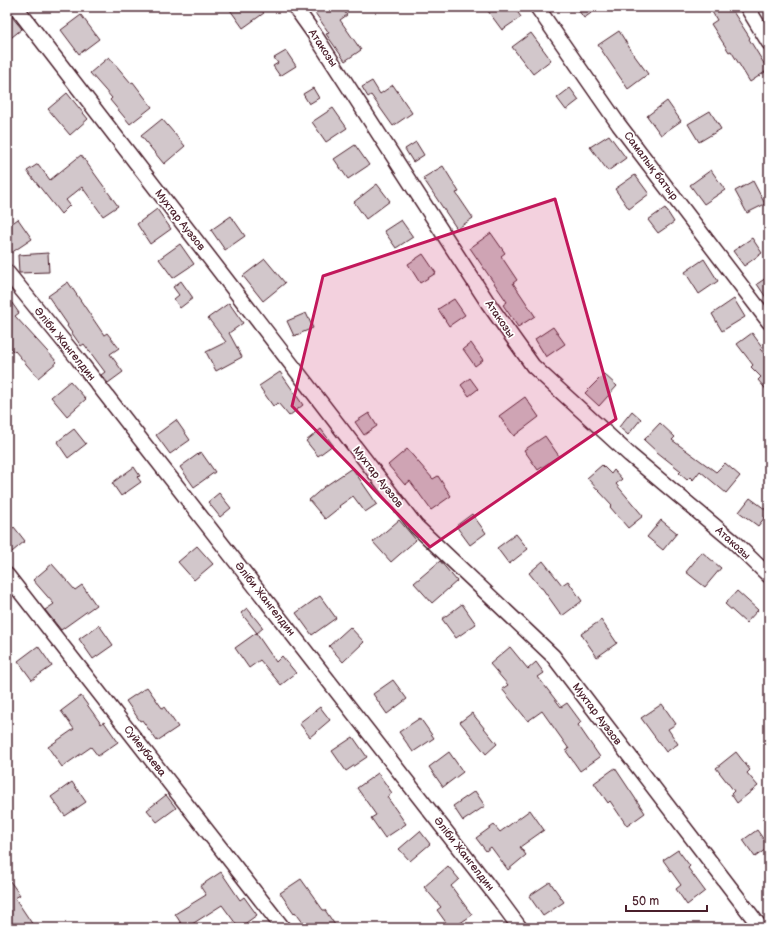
<svg xmlns="http://www.w3.org/2000/svg" width="776" height="935" viewBox="0 0 776 935" font-family="'Balsamiq Sans',sans-serif">
<style>
.building{fill:#d2c7cb;stroke:#4a1f2b}
.lines{fill:none;stroke-linecap:round;stroke-linejoin:round}
.minor-casing{stroke:#4a1f2b;stroke-width:17}
.minor{stroke:#fff;stroke-width:14}
.marked{fill:#c2185b;fill-opacity:0.2;stroke:#c2185b;stroke-width:3;stroke-linejoin:round}
.labels{text-anchor:middle;dominant-baseline:central;stroke-width:3.5;stroke-linejoin:round;paint-order:stroke}
.street-label{font-size:11px;fill:#4a1f2b;stroke:#fff}
</style>
<rect width="100%" height="100%" fill="#fff"/>
<filter id="ink" filterUnits="userSpaceOnUse"><feTurbulence type="fractalNoise" baseFrequency=".025" numOctaves="2"/><feDisplacementMap in="SourceGraphic" scale="8" xChannelSelector="R" yChannelSelector="G"/><feConvolveMatrix kernelMatrix="1 2 1 2 8 2 1 2 1" color-interpolation-filters="sRGB"/></filter>
<g filter="url(#ink)">
<!-- building -->
<g class="building">
<polygon points="228,7 259,7 264,13 243,28"/>
<polygon points="311,7 341,7 347,15 340,20 361,50 345,61 326,34 329,33"/>
<polygon points="485,7 514,7 521,17 502,30"/>
<polygon points="576,7 600,7 584,18"/>
<polygon points="709,7 730,7 750,38 749,39 768,70 750,82 731,51 729,52 711,24 717,20"/>
<polygon points="7,11 22,29 7,41"/>
<polygon points="81,15 99,39 79,54 61,30"/>
<polygon points="619,31 634,55 648,74 628,89 598,45"/>
<polygon points="531,33 551,60 533,74 512,47"/>
<polygon points="286,51 296,66 280,76 273,66 278,63 274,58"/>
<polygon points="109,57 131,83 133,82 152,107 130,124 110,100 112,98 90,73"/>
<polygon points="372,81 380,94 393,85 412,113 393,126 371,95 368,97 362,87"/>
<polygon points="313,88 319,98 309,104 303,94"/>
<polygon points="570,88 579,100 566,110 557,98"/>
<polygon points="67,93 88,119 70,135 48,109"/>
<polygon points="667,101 681,121 661,135 647,116"/>
<polygon points="333,108 347,128 326,142 312,122"/>
<polygon points="710,111 721,129 699,142 688,124"/>
<polygon points="162,119 185,146 164,164 141,136"/>
<polygon points="609,135 626,158 608,171 590,147"/>
<polygon points="416,142 424,155 413,162 405,149"/>
<polygon points="355,145 369,165 348,179 334,159"/>
<polygon points="81,155 118,206 103,216 82,187 66,200 70,205 61,214 27,171 38,164 50,180"/>
<polygon points="443,166 459,192 456,193 473,218 457,229 423,178"/>
<polygon points="711,170 725,190 704,204 690,185"/>
<polygon points="635,175 649,194 629,209 615,189"/>
<polygon points="753,181 765,204 747,213 735,191"/>
<polygon points="377,184 390,201 366,219 354,202"/>
<polygon points="665,208 674,222 658,233 648,220"/>
<polygon points="157,209 171,229 150,244 137,224"/>
<polygon points="231,216 245,236 225,250 211,230"/>
<polygon points="18,219 32,239 11,253 7,247 7,227"/>
<polygon points="401,220 413,237 396,248 384,231"/>
<polygon points="491,233 505,253 501,256 517,280 513,283 535,316 518,327 503,305 507,302 470,248"/>
<polygon points="752,238 762,253 744,266 733,251"/>
<polygon points="180,244 194,264 173,278 159,259"/>
<polygon points="48,253 49,272 19,273 18,255"/>
<polygon points="423,254 436,273 420,283 408,264"/>
<polygon points="265,259 285,283 263,301 243,276"/>
<polygon points="704,259 718,281 699,294 685,272"/>
<polygon points="769,276 769,302 757,284"/>
<polygon points="181,281 193,298 180,308 174,299 179,295 173,287"/>
<polygon points="68,282 104,335 107,333 119,348 110,354 123,372 108,383 101,375 105,372 84,344 81,346 67,326 68,325 48,296"/>
<polygon points="7,296 19,313 15,316 57,362 38,378 15,351 14,352 7,345"/>
<polygon points="454,299 465,315 449,326 438,309"/>
<polygon points="734,299 745,317 722,331 712,314"/>
<polygon points="229,303 243,323 229,333 242,357 216,371 206,352 226,342 208,318"/>
<polygon points="306,313 313,328 294,336 287,321"/>
<polygon points="553,327 565,344 546,357 535,339"/>
<polygon points="752,333 763,348 760,349 769,359 769,393 758,380 761,377 751,367 753,365 737,344"/>
<polygon points="471,343 483,360 475,366 463,349"/>
<polygon points="280,372 303,405 289,416 278,403 273,406 259,386"/>
<polygon points="604,374 617,386 599,406 585,393"/>
<polygon points="470,378 478,389 469,396 461,385"/>
<polygon points="70,381 86,399 67,416 51,397"/>
<polygon points="525,397 539,417 514,436 499,416"/>
<polygon points="632,411 641,419 628,435 619,427"/>
<polygon points="369,413 377,426 364,435 355,422"/>
<polygon points="176,420 190,440 170,454 156,435"/>
<polygon points="660,423 675,437 672,440 716,472 725,463 740,476 726,493 700,471 693,480 690,477 687,480 679,473 681,471 657,452 644,440"/>
<polygon points="74,429 86,444 68,458 57,442"/>
<polygon points="321,429 333,445 318,456 306,441"/>
<polygon points="545,436 559,456 538,470 524,450"/>
<polygon points="407,449 433,479 438,476 451,496 431,510 410,481 405,485 388,465"/>
<polygon points="201,452 215,472 194,487 180,467"/>
<polygon points="602,465 611,474 614,470 622,479 616,484 643,516 628,528 610,507 612,505 587,478"/>
<polygon points="134,467 140,476 137,477 141,482 121,496 112,483"/>
<polygon points="352,468 377,504 365,512 353,496 339,506 340,507 325,519 309,500 324,487"/>
<polygon points="219,493 231,508 220,517 208,502"/>
<polygon points="750,498 769,512 758,526 739,512"/>
<polygon points="472,514 486,533 470,545 456,526"/>
<polygon points="399,520 416,540 391,562 373,542"/>
<polygon points="661,520 677,533 663,550 647,537"/>
<polygon points="14,527 25,541 12,552 7,546 7,533"/>
<polygon points="516,534 528,549 509,564 497,548"/>
<polygon points="197,546 213,564 194,580 178,562"/>
<polygon points="702,552 721,568 705,587 686,572"/>
<polygon points="440,561 457,581 432,603 414,583"/>
<polygon points="543,561 562,585 568,581 582,601 562,616 542,588 541,588 529,573"/>
<polygon points="52,564 75,590 82,585 96,605 61,630 45,610 54,604 33,580"/>
<polygon points="737,591 758,610 746,623 725,604"/>
<polygon points="320,596 336,618 312,635 296,613"/>
<polygon points="462,604 476,624 456,638 442,619"/>
<polygon points="247,608 263,628 257,633 241,613"/>
<polygon points="601,620 617,643 597,657 581,634"/>
<polygon points="99,625 113,645 93,659 79,639"/>
<polygon points="350,627 364,642 343,662 329,646"/>
<polygon points="256,633 276,662 282,656 296,673 281,685 260,660 249,668 235,648"/>
<polygon points="38,646 52,666 32,680 18,661"/>
<polygon points="510,647 528,669 536,662 544,673 538,677 561,707 567,703 581,722 578,725 600,757 580,771 566,751 569,749 542,711 528,721 502,689 508,685 490,664"/>
<polygon points="393,680 407,699 387,714 373,694"/>
<polygon points="147,687 162,708 164,707 178,727 157,741 142,720 140,721 126,701"/>
<polygon points="81,696 101,724 104,722 118,742 98,756 91,747 62,767 48,747 74,729 61,711"/>
<polygon points="662,704 676,724 668,729 678,744 666,752 641,718"/>
<polygon points="320,707 330,720 310,737 299,723"/>
<polygon points="472,713 497,744 486,754 460,722"/>
<polygon points="420,718 434,738 413,752 399,732"/>
<polygon points="353,737 367,757 346,771 332,751"/>
<polygon points="449,752 463,772 443,787 429,767"/>
<polygon points="736,752 750,770 747,773 758,786 737,803 731,794 734,791 716,768"/>
<polygon points="615,768 645,813 627,826 610,801 608,803 594,783"/>
<polygon points="378,773 392,793 387,797 406,824 385,838 371,818 376,815 357,788"/>
<polygon points="72,782 86,802 65,816 51,797"/>
<polygon points="475,791 485,806 463,821 453,806"/>
<polygon points="166,795 176,808 157,822 147,810"/>
<polygon points="530,810 544,830 520,847 526,855 508,870 491,847 486,851 476,838 494,825 500,832"/>
<polygon points="757,830 769,847 755,857 743,840"/>
<polygon points="420,831 430,844 410,861 399,849"/>
<polygon points="678,850 690,866 688,868 705,891 687,905 676,889 681,885 663,860"/>
<polygon points="448,866 459,879 451,886 472,915 453,928 450,928 437,910 441,907 424,887"/>
<polygon points="221,872 240,900 244,897 257,915 239,928 222,905 186,928 184,928 175,914 206,895 200,886"/>
<polygon points="7,877 20,895 15,898 35,928 7,928"/>
<polygon points="301,879 323,910 325,910 337,928 307,928 295,912 294,913 280,893"/>
<polygon points="550,882 564,902 543,916 529,896"/>
</g>
<g class="lines">
<!-- minor casing -->
<g class="minor-casing">
<g id="minor">
<polyline points="16,7 416,526 553,656 761,928"/>
<polyline points="295,7 315,35 488,303 533,366 630,455 734,542 769,576"/>
<polyline points="537,7 619,125 769,322"/>
<polyline points="747,7 769,43"/>
<polyline points="7,272 78,359 500,901 520,928"/>
<polyline points="7,575 283,928"/>
</g>
</g>
<!-- minor -->
<use href="#minor" class="minor"/>
</g>
</g>
<!-- marked area -->
<path class="marked" d="M555 199 616 419 430 547 292 406 323 276Z"/>
<g class="labels">
<!-- street labels -->
<g class="street-label">
<text transform="translate(323 48) rotate(56)">Атакозы</text>
<text transform="translate(651 166) rotate(53)">Самалық батыр</text>
<text transform="translate(180 220) rotate(52)">Мухтар Ауэзов</text>
<text transform="translate(500 319) rotate(55)">Атакозы</text>
<text transform="translate(65 344) rotate(51)">Әліби Жангелдин</text>
<text transform="translate(378 477) rotate(52)">Мухтар Ауэзов</text>
<text transform="translate(733 543) rotate(42)">Атакозы</text>
<text transform="translate(265 599) rotate(52)">Әліби Жангелдин</text>
<text transform="translate(597 714) rotate(53)">Мухтар Ауэзов</text>
<text transform="translate(145 751) rotate(52)">Суйеубаева</text>
<text transform="translate(464 854) rotate(52)">Әліби Жангелдин</text>
</g>
</g>
<!-- margin -->
<rect width="776" height="935" fill="none" stroke="#fff" stroke-width="24"/>
<rect x="12" y="12" width="752" height="911" fill="none" stroke="#4a1f2b" stroke-width="1.5" filter="url(#ink)"/>
<!-- scale -->
<path d="M626 905v6h81v-6" fill="none" stroke="#4a1f2b" stroke-width="2"/>
<text x="632" y="905" font-size="12" fill="#4a1f2b" stroke="#ffffff" stroke-width="3" paint-order="stroke">50 m</text>
</svg>
